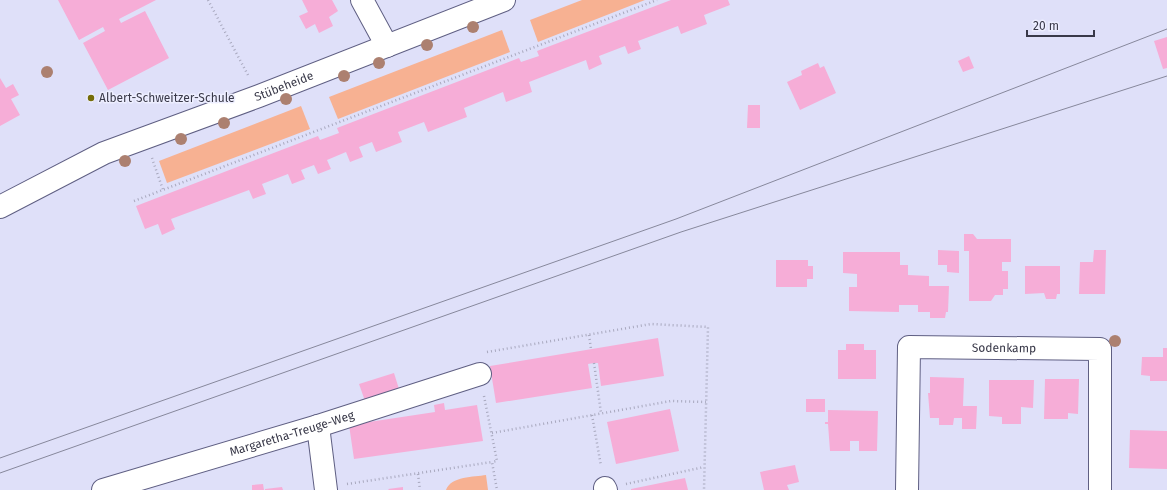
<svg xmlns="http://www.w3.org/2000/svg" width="1167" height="490" viewBox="0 0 1167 490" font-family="'Fira Sans',sans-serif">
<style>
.green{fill:#f7b192}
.building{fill:#f6add7}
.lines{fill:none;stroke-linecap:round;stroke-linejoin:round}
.minor-casing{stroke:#5f5f83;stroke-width:24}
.path{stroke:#a8a8be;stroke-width:2.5;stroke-dasharray:1 3;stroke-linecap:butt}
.minor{stroke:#fff;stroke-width:22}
.tram{stroke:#87889c;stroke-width:1}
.tree{fill:#ac8070}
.poi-dot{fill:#756c08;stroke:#edeeff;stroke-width:1.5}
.labels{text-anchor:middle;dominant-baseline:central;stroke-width:3;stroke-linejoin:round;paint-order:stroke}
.street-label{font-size:12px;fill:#393949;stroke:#edeeff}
.poi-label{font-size:12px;fill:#393949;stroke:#edeeff;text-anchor:start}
</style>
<rect width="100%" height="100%" fill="#dfe0f9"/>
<!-- green -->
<g class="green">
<polygon points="582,0 645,0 538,42 530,20"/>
<polygon points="502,30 510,52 338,119 329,97"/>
<polygon points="301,106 310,129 167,183 159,161"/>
<path d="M486 475 488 490H446C451 476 474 477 486 475Z"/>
</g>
<!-- building -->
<g class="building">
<polygon points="58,0 156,0 119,19 121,23 145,11 169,58 108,90 83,43 105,31 103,27 79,40"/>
<polygon points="302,0 332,0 338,11 329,17 333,26 319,33 315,24 306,29 299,16 308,12"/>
<polygon points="671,0 728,0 730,5 704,15 707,24 681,34 678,26 638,41 641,49 628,54 625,46 599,56 602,64 589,70 586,60 529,82 532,92 506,102 503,92 464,108 467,117 428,132 424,122 398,132 402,142 376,152 372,142 359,147 363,157 350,162 346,152 327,160 331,169 318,174 314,165 301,170 305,179 292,184 288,174 262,184 266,194 253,199 249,190 171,219 175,229 162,235 158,224 145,229 136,206 318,136 320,140 339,133 337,128 519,58 521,62 539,56 537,51"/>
<polygon points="1167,37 1167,68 1163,69 1154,41"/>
<polygon points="969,56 974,68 963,72 958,61"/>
<polygon points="818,63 820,68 824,66 836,93 800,110 787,82 802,75 801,71"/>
<polygon points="0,78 6,88 13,84 19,95 11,99 20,115 0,126"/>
<polygon points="748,105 760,105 760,128 747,128"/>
<polygon points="964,234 973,234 977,239 1011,239 1011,262 1002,262 1002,271 1008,271 1008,289 1003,289 1003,295 995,295 991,301 969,301 969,251 964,251"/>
<polygon points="938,250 959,251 959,273 947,272 947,265 938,265"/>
<polygon points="1094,250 1106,250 1105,294 1079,294 1080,262 1093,262"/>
<polygon points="843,252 900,252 900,265 908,265 908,275 929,276 929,286 949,286 948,312 946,312 945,318 930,318 930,312 918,312 918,305 899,305 899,312 849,311 849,287 857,287 857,274 843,273"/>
<polygon points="776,260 808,260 808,266 813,266 813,279 807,279 807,287 776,287"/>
<polygon points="1025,266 1060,266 1060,294 1057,294 1056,299 1046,299 1044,293 1025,294"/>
<polygon points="658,338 664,376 601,386 598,363 594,363 588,364 592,388 496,403 490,366"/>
<polygon points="846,344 864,344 864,350 876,350 876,379 838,379 838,350 846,350"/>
<polygon points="1163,348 1167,348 1167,381 1150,381 1150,376 1141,375 1142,357 1163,357"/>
<polygon points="394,373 399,389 365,401 359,384"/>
<polygon points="930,377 964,378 963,406 977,406 976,429 962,429 962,418 954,418 953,425 939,425 939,418 930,418 928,393 930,393"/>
<polygon points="1045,379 1079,379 1078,414 1068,413 1068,419 1044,419"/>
<polygon points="989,380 1034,380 1033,408 1021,407 1021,424 1002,424 1002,417 989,416"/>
<rect x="806" y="399" width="19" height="13"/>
<polygon points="444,403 445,410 477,405 483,441 354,459 349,425 435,412 434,405"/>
<polygon points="670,409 679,451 616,464 607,422"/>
<polygon points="828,410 878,411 877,451 859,451 859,441 850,441 850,451 830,451 828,424 825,424 825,422 828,422"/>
<polygon points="1130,430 1167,431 1167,469 1129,468"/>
<polygon points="795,465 799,482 787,485 789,490 764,490 760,472"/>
<polygon points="685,478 688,490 631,490 631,489"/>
<polygon points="263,484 264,490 252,490 252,485"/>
<polygon points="282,487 283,490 265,490 265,489"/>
<polygon points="403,487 403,490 389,490 388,489"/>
</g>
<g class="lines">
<!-- minor casing -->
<g class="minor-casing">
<g id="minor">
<polyline points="362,0 387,46"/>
<path id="s1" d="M0 207 104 153 259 96 504 0"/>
<polyline points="318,426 326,490"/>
<polyline points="605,488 606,490"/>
<path id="s2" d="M103 490 318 426 480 374"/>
<path id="s3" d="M907 490 909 347 1100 349V490"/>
</g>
</g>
<!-- path -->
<g class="path">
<polyline points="208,0 249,77"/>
<polyline points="152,158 163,190"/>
<polyline points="134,201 657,0"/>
<polyline points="589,335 591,349"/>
<polyline points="487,352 651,324 708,327 704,490"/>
<polyline points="594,363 601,413"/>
<polyline points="484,396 497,461 492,462"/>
<polyline points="592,415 601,466"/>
<polyline points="492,433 671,401 706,402"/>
<polyline points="418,474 420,490"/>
<polyline points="347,484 492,462 497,490"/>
<polyline points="626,484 704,467"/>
</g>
<!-- minor -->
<use href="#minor" class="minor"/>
<!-- tram -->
<g class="tram">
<polyline points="0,458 676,219 1167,29"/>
<polyline points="0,473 681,232 1167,76"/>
</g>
</g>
<!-- trees -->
<g class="tree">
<circle cx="473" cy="27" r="6"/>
<circle cx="427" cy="45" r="6"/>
<circle cx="379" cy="63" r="6"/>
<circle cx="47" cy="72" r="6"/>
<circle cx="344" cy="76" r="6"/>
<circle cx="286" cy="99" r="6"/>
<circle cx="224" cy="123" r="6"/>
<circle cx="181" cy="139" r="6"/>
<circle cx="125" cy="161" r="6"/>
<circle cx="1115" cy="341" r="6"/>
</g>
<!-- markers -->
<circle class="poi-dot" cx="91" cy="98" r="4"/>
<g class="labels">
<!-- street labels -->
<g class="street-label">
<text stroke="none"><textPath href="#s1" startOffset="309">Stübeheide</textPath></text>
<text stroke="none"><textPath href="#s3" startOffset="238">Sodenkamp</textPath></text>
<text stroke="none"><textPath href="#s2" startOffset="197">Margaretha-Treuge-Weg</textPath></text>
</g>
<!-- poi labels -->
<g class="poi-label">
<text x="99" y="98">Albert-Schweitzer-Schule</text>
</g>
</g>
<!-- scale -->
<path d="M1027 30v6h67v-6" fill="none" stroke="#393949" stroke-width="2"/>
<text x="1033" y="30" font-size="12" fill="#393949" stroke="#edeeff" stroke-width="3" paint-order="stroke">20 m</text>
</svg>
